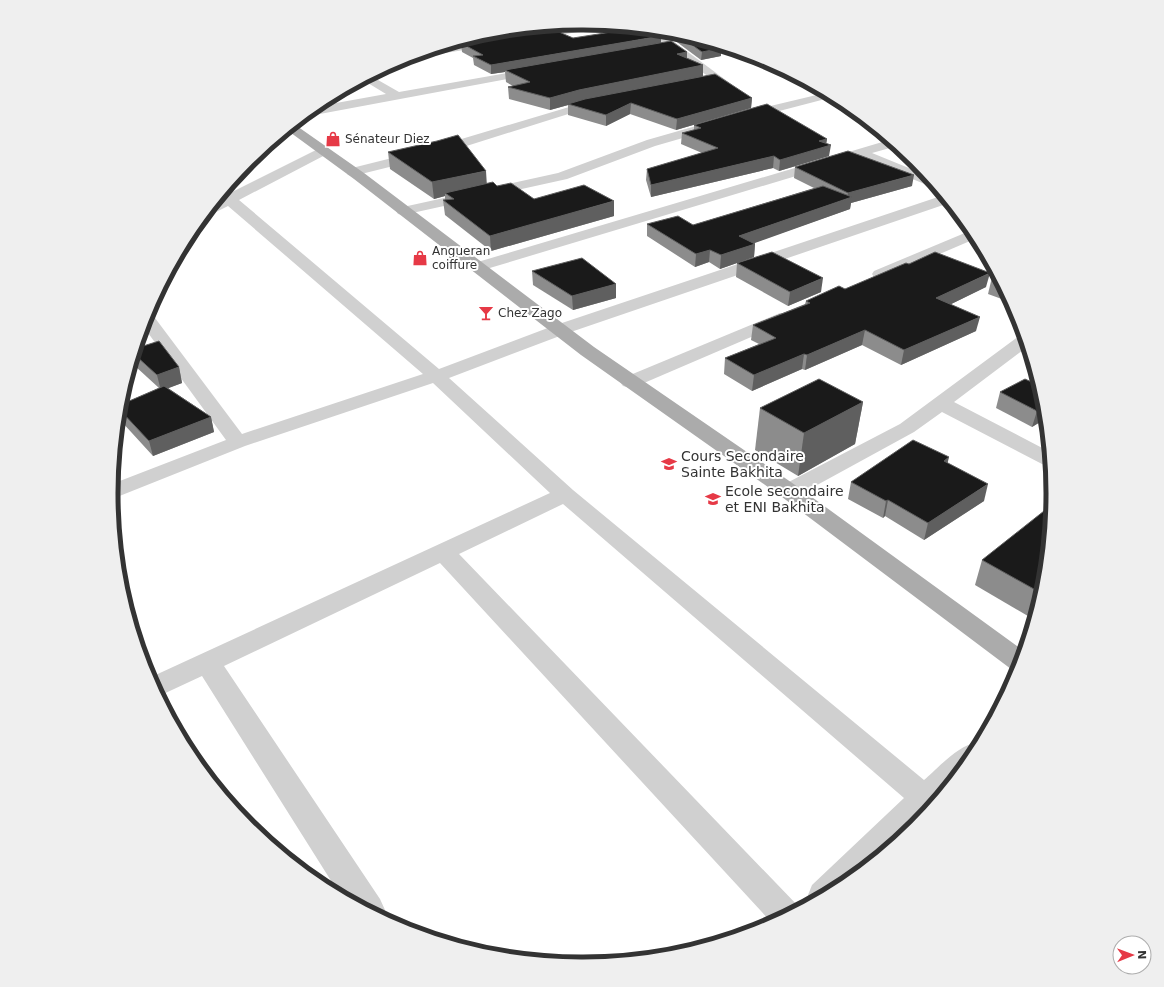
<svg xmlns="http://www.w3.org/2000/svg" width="1164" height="987" viewBox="0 0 1164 987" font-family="'DejaVu Sans',sans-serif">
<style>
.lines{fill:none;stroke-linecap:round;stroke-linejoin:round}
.minor{fill:#d0d0d0;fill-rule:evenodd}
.major{fill:#ababab;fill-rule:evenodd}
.wall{fill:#8c8c8c}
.shaded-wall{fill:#5f5f5f}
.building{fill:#1a1a1a;stroke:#5f5f5f}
.labels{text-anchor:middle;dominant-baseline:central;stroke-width:4;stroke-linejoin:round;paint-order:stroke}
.far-poi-label{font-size:12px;fill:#333;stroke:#fff;text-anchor:start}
.poi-label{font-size:14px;fill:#333;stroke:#fff;text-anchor:start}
.rim{fill:none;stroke:#333;stroke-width:5}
</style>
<rect width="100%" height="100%" fill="#fff"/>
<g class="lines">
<!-- minor -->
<g class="minor">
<polygon points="591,24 606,25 602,28 529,40 524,37 529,34"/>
<polygon points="647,29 658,30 742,92 740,94 732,94 648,32"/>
<polygon points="491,40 496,43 495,45 414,58 410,56 436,49"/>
<polygon points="535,68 540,71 539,73 309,116 306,115 314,107 386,94 363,80 371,76 399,92"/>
<polygon points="825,93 833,97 745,120 739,116 741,113"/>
<polygon points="596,99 602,102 600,104 438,155 353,176 348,175 346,172 348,169 428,149"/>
<polygon points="710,122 714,123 716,126 714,129 655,146 567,179 403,215 398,214 396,211 398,208 403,207 558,173 647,140"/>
<polygon points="889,140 897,146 872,153 926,175 935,185 927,185 859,157 483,270 477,272 471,270 469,267 471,264"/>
<path d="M324 146 330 150 329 153 239 200 439 369 553 326 941 196 943 195 949 203 565 334 449 378 573 490 924 780C936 770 964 739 979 744L973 755 915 826 843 885 811 902 808 895 812 885 904 798 563 504 459 554 800 908 772 923 440 563 224 666 380 899 385 910 381 917 340 895 202 676 159 696 149 678 550 493 433 383 245 446 112 499V484L226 440 143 326 147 313 152 314 242 434 423 374 228 206 214 213 206 214 217 200 224 196Z"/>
<polygon points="972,230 977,238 886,277 880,279 874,277 872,274 874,271"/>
<polygon points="780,313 786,314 789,318 786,322 637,386 630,388 623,386 620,382 623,378"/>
<polygon points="1023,335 1027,347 954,402 1048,451 1050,466 1042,464 942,412 914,432 797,496 789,498 781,496 778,491 781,486 900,424 1019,336"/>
</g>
<!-- major -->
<polygon class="major" points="294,124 364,173 594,347 798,487 1024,651 1017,671 1011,669 782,497 581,355 354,179 287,130"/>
</g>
<!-- wall -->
<g class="wall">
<polygon points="538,27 538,31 497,37 489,33 490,32"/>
<polygon points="662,31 674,32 738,52 721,53 721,56 701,60"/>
<polygon points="573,38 661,43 687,52 687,58 703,65 703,77 678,81 752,98 751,108 676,130 630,114 606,126 568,115 568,105 550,110 509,99 508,87 513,86 506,82 505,72 491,74 474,65 473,58 462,52 461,43"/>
<polygon points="694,125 827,139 826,143 829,156 779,171 773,168 651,197 646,180 647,169 702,153 681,144 682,133 694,130"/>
<polygon points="388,152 497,186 534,199 614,216 491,251 445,215 443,200 445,200 445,196 434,199 390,169"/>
<polygon points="795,167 912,186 851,203 850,209 753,243 755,244 754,257 720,269 709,262 695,267 647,236 647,224 693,225 814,188 794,178"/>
<polygon points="737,263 821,292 788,306 736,277"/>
<polygon points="909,264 986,287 951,304 976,331 901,365 862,345 805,370 802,369 752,391 724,374 725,358 759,344 751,340 753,325 805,304 806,301 845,289"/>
<polygon points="532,271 616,284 616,298 573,310 533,285"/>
<polygon points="995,272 1010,302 988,294 993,273"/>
<polygon points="137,348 179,367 182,383 168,388 211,417 214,432 153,456 121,421 119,416 120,405 159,388 135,366 133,360"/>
<polygon points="1000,392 1044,402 1045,419 1032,427 996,408"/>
<polygon points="863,402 855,444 798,476 755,450 760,408"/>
<polygon points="949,457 947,462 984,501 924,540 885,516 883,518 848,499 851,482"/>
<polygon points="982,560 1043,586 1033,619 975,585"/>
</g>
<!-- shaded-wall -->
<g class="shaded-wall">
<polygon points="538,27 538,31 497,37 497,31"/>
<polygon points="661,36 661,44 505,70 505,72 491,74 491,65"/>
<polygon points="717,45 738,52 721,53 721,56 701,60 702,52"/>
<polygon points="687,52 687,63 677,54"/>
<polygon points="703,65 703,77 579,102 550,110 550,98 579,90"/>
<polygon points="752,98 751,108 676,130 677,119"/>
<polygon points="631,103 630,114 606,126 606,115"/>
<polygon points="827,139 826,146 831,145 829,156 779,171 780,160 819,141"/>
<polygon points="774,156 773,168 651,197 651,185"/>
<polygon points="486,171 487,187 445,193 445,196 434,199 432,182"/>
<polygon points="914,175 912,186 851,203 850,209 738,249 739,236 847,199 848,193"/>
<polygon points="614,201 614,216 491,251 490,236"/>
<polygon points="755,244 754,257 720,269 721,255"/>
<polygon points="710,250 709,262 695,267 696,254"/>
<polygon points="990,273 986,287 933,313 936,298"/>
<polygon points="823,278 821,292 788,306 790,292"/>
<polygon points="616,284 616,298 573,310 572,296"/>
<polygon points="980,317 976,331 901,365 904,350"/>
<polygon points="865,330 862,345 805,370 807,355"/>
<polygon points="804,354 802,369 752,391 754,375"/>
<polygon points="179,367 182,383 161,391 157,375"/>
<polygon points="863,402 855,444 798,476 804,433"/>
<polygon points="1044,407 1045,419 1032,427 1037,411"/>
<polygon points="211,417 214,432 153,456 149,441"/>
<polygon points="949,457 945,474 944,461"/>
<polygon points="988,484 984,501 924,540 928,523"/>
<polygon points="888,500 885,516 883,518 886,501"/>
</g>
<!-- building -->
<g class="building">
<polygon points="637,28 655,30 661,36 491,65 473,56 483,55 461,43 552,29 573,38"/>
<polygon points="676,33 718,45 722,48 702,52"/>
<polygon points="671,41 687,52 677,54 703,65 579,90 550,98 508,87 530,82 505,70"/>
<polygon points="715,74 752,98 677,119 631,103 606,115 568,104 585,99"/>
<polygon points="767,104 827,139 819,141 831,145 780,160 774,156 651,185 647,169 718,148 682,133 701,128 694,125"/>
<polygon points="458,135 486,171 432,182 388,152 437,141"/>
<polygon points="848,151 914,175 848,193 795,167"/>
<polygon points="493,182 497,186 511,183 534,199 584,185 614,201 490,236 443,200 454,199 445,193"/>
<polygon points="823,186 852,197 739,236 755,244 721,255 710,250 696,254 647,224 678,216 693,225"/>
<polygon points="772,252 823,278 790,292 737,263"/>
<polygon points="935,252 990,273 936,298 980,317 904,350 865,330 807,355 804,354 754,375 725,358 776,338 753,325 810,303 806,301 839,286 845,289 906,263 909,264"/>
<polygon points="582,258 616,284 572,296 532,271"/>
<polygon points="159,341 179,367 157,375 135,355 137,348"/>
<polygon points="819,379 863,402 804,433 760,408"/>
<polygon points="1025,379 1038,385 1044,402 1044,407 1037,411 1000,392"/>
<polygon points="164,386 211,417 149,441 120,410 120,405"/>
<polygon points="913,440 949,457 944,461 988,484 928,523 888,500 886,501 851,482"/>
<polygon points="1044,511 1050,514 1043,586 1041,593 982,560"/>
</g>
<!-- icons -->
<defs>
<g id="shop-bare" transform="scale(1.2)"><path d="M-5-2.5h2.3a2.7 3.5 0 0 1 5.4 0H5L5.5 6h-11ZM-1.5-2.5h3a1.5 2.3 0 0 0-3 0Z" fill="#e63946" stroke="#fff" stroke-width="2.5" paint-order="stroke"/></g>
<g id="bar-bare" transform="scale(1.2)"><path d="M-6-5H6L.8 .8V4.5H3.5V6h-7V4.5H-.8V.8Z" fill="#e63946" stroke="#fff" stroke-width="2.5" paint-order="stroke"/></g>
<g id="school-bare" transform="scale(1.2)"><path d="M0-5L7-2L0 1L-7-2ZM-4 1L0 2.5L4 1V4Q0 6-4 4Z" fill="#e63946" stroke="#fff" stroke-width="2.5" paint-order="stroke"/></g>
</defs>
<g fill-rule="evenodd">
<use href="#shop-bare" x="333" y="139"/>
<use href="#shop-bare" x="420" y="258"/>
<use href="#bar-bare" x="486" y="313"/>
<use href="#school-bare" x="669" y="464"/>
<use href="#school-bare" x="713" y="499"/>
</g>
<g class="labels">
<!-- far-poi labels -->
<g class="far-poi-label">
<text x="345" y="139">Sénateur Diez</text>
<text x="432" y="251">Angueran<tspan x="432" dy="14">coiffure</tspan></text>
<text x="498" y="313">Chez Zago</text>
</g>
<!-- poi labels -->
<g class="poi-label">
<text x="681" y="456">Cours Secondaire<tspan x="681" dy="16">Sainte Bakhita</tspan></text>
<text x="725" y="491">Ecole secondaire<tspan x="725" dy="16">et ENI Bakhita</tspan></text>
</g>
</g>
<!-- crop -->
<path d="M0 0H1164V987H0ZM581 30H583A463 463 0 0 1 1046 493V494A463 463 0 0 1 583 957H581A463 463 0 0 1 118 494V493A463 463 0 0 1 581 30Z" fill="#efefef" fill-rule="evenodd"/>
<path class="rim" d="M581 30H583A463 463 0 0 1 1046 493V494A463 463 0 0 1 583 957H581A463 463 0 0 1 118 494V493A463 463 0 0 1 581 30Z"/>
<!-- north arrow -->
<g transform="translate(1132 955) rotate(89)"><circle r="19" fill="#ffffff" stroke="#adadad"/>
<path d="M0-3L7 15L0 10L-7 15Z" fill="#e63946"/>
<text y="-6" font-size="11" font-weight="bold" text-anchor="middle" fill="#333333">N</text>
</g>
</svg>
